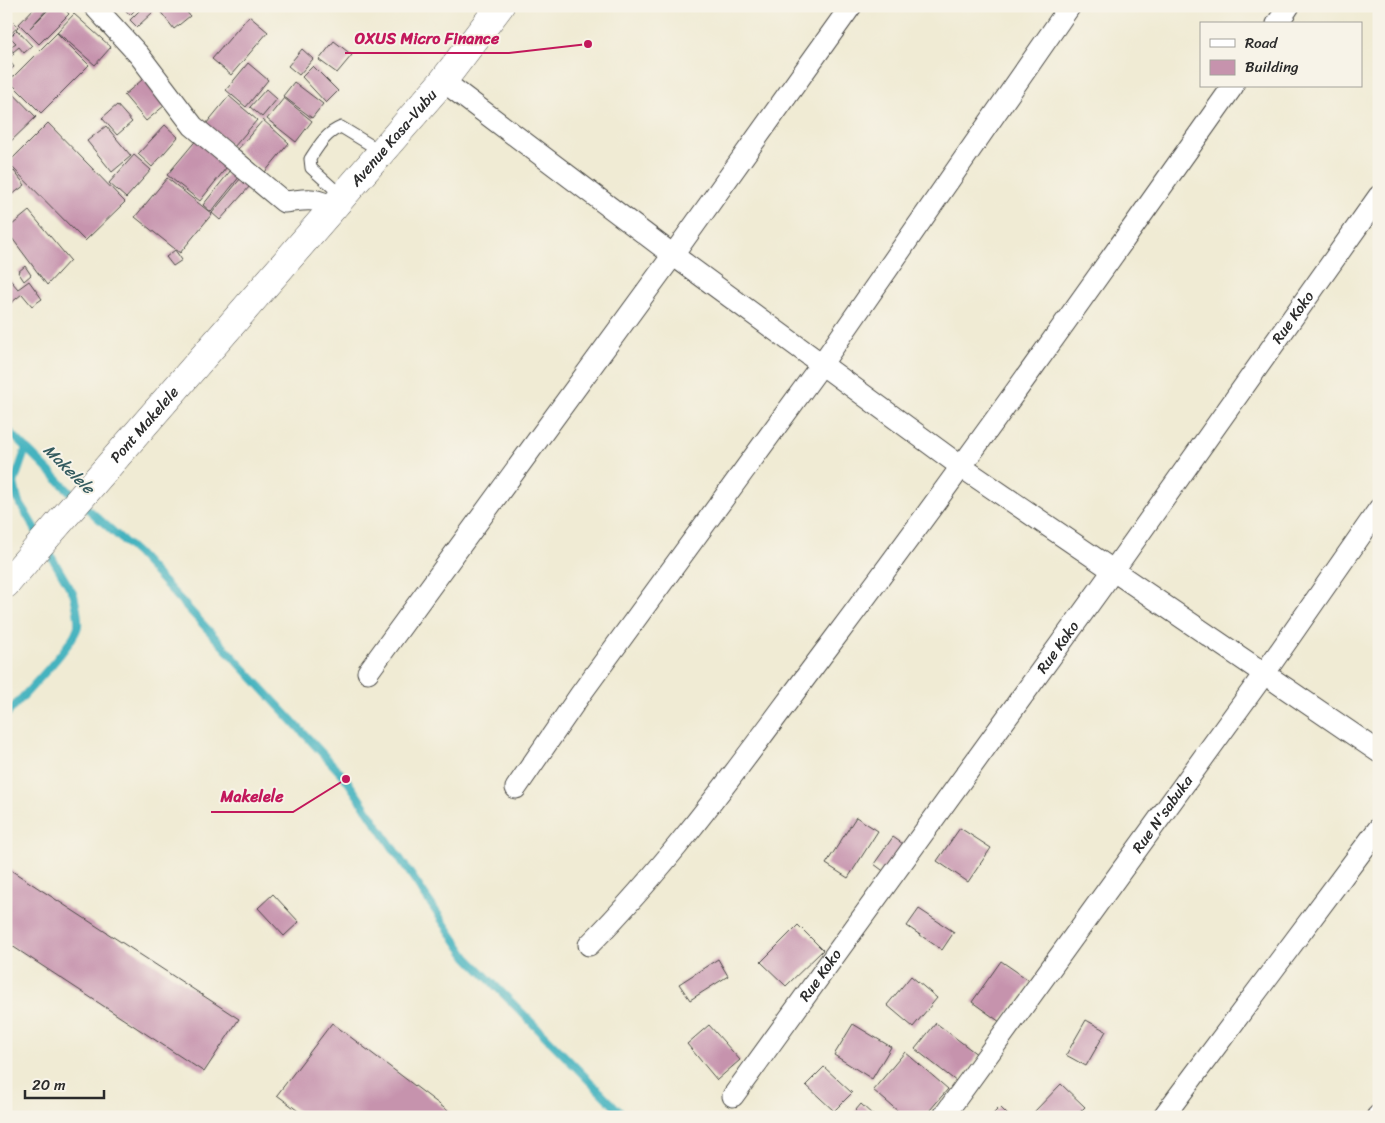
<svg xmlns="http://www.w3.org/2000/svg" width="1385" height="1123" viewBox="0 0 1385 1123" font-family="Sriracha,sans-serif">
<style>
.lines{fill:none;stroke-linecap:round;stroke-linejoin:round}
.stream{stroke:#44b3bf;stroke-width:8}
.building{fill:#c693ad}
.lane-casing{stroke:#494844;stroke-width:13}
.street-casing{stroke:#494844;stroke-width:23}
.primary-casing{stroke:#494844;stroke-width:29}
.lane{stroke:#fff;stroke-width:11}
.street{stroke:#fff;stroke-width:21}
.primary{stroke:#fff;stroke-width:28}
.labels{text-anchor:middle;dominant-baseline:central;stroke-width:4;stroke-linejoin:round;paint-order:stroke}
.street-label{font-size:15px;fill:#2b2b2b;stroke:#f7f3e8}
.water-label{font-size:16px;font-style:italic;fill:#345b5f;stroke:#f7f3e8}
.leader{fill:none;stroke:#c2185b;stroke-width:2}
.callout-dot{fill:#c2185b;stroke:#f7f3e8;stroke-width:2}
.callout-label{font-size:16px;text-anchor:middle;font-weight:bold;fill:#c2185b;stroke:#f7f3e8;stroke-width:4;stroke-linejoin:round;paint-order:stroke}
</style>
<rect width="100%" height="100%" fill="#f7f3e8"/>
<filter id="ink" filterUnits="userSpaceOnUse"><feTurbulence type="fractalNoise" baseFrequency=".02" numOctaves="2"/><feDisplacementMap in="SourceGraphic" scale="10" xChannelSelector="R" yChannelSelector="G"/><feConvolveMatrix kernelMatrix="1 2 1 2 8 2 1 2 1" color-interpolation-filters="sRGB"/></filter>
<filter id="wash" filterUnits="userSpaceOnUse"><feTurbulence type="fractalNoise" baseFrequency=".0096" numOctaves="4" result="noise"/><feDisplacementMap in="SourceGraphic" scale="20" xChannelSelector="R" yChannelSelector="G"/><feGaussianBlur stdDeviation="1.12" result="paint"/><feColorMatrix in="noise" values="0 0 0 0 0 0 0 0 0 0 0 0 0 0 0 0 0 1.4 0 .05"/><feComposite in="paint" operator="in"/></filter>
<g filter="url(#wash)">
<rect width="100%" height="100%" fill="#f0ebd4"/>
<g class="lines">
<!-- stream -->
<g class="stream">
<polyline points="6,428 78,500 137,553 346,779 467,957 625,1117"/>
<path d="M6 715C21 698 74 645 78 626 79 616 76 606 74 595L18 500 14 483 26 448"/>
</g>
</g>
<g id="blocks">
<!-- building -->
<g class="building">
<polygon points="36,6 50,6 30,28 52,6 62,6 69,14 39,44 19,24"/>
<polygon points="122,6 139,6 130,15"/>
<polygon points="144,6 153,12 137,27 130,20"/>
<polygon points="156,6 182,6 190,16 174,29"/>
<polygon points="6,14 18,27 9,35 6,33"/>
<polygon points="74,14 111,47 95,65 57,32"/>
<polygon points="249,16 268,32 231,75 212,59"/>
<polygon points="17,30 32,46 24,53 19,47 13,52 10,47 16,43 10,37"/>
<polygon points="57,33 89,65 41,113 9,81"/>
<polygon points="334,41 352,55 337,73 319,60"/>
<polygon points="6,44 14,54 6,59"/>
<polygon points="302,49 313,59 299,75 288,66"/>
<polygon points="9,60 14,67 6,73 6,62"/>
<polygon points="248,63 268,80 246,107 226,90"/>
<polygon points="313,66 338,91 326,103 302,77"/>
<polygon points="148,75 171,100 146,121 124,95"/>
<polygon points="294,82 323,104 312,118 283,96"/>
<polygon points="6,86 36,117 6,146"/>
<polygon points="266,89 277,99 262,117 250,107"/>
<polygon points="229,96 257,120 234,147 206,124"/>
<polygon points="284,98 312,121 296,142 267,119"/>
<polygon points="117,105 132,122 117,135 102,118"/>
<polygon points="263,120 289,143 265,172 238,149"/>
<polygon points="48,123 125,202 85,241 8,163"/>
<polygon points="165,125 178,137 152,167 138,154"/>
<polygon points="106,126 131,156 112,172 87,141"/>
<polygon points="198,138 230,163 200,201 167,175"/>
<polygon points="134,155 151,170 126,198 109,183"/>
<polygon points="231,170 240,176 211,212 203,205"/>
<polygon points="14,171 25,185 13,194 6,185 6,176"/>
<polygon points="167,178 212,214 180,253 135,217"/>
<polygon points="241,178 250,186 220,220 212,213"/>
<polygon points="29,211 70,260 47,285 6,230"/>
<polygon points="175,250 182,260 173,266 166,257"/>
<polygon points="25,266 31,275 24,281 18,272"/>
<polygon points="6,275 18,289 29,281 42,299 32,306 22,294 6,307"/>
<polygon points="856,817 878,831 848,878 826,864"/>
<polygon points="960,828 991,848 968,882 937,861"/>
<polygon points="893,837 906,846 886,873 874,864"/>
<polygon points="6,867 239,1019 204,1072 6,942"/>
<polygon points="273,894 299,922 284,936 258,908"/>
<polygon points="919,909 954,932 942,950 907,926"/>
<polygon points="798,925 823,950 786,986 761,962"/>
<polygon points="718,959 728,976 690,1000 679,984"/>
<polygon points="1001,961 1030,981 1000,1022 972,1002"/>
<polygon points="911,976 937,998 913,1027 887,1005"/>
<polygon points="1086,1020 1106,1031 1086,1066 1066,1055"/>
<polygon points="332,1023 456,1117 306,1117 277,1095"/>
<polygon points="936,1023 978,1055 957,1082 915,1049"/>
<polygon points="853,1024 891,1047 872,1079 834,1055"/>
<polygon points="709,1025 740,1060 717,1080 687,1044"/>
<polygon points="905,1052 948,1089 924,1117 905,1117 873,1090"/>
<polygon points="824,1067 852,1093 834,1111 806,1085"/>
<polygon points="1061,1084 1085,1107 1075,1117 1039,1117 1034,1112"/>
<polygon points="861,1104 875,1117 850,1117"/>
<polygon points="1000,1107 1010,1117 990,1117"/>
</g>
</g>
</g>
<g filter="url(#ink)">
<use href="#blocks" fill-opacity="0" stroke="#494844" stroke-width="1"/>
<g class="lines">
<!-- lane casing -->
<g class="lane-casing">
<path id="lane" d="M343 197 311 168 310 159C319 145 326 133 341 127L382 152"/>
</g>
<!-- street casing -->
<g class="street-casing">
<g id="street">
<path d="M94 6 139 55 193 126 284 202C306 200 314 196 333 208"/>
<polyline points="1277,24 1289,6"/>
<polyline points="443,81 673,255 963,468 1379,752"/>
<polyline points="368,672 673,255 851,6"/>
<polyline points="516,788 580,695 821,365 1070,6"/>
<path d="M589 945C679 854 752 748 829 646 967 462 1100 274 1233 86"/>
<path id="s1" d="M733 1096 1113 571 1379 196"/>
<path id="s2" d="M943 1117 1264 674 1379 509"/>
<polyline points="1163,1117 1379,828"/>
<polyline points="1377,1117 1379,1115"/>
</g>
</g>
<!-- primary casing -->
<g class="primary-casing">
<g id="primary">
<path id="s3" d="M6 584 443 81 500 6"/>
</g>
</g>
<!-- lane -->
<use href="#lane" class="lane"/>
<!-- street -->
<use href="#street" class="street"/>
<!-- primary -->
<use href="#primary" class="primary"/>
</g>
</g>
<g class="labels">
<!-- street labels -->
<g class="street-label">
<text stroke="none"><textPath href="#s3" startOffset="591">Avenue Kasa-Vubu</textPath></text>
<text stroke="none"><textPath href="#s1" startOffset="959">Rue Koko</textPath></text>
<text stroke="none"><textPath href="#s3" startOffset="211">Pont Makelele</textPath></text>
<text stroke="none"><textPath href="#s1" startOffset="554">Rue Koko</textPath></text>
<text stroke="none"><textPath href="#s2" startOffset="374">Rue N'sabuka</textPath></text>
<text stroke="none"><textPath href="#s1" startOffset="149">Rue Koko</textPath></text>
</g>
<!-- water labels -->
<g class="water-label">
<text transform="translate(69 469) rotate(44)">Makelele</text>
</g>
</g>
<!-- callouts -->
<path class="leader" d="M588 44L509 53H345M346 779L293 812H211"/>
<g class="callout-dot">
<circle cx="588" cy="44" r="5"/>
<circle cx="346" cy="779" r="5"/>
</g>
<g class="callout-label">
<text x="427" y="44">OXUS Micro Finance</text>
<text x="252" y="802">Makelele</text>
</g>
<!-- margin -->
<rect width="1385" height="1123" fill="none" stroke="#f7f3e8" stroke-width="25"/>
<!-- legend -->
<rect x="1200" y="22" width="162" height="65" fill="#f7f3e8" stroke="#a5a39c"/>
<rect x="1210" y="39" width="25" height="8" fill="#ffffff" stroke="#a5a39c"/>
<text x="1245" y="48" font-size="15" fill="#2b2b2b">Road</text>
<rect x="1210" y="60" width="25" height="15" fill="#c693ad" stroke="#a5a39c"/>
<text x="1245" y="72" font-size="15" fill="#2b2b2b">Building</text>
<!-- scale -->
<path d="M25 1090v8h79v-8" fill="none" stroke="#2b2b2b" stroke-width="2.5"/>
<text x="32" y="1090" font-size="15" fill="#2b2b2b" stroke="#f7f3e8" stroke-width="4" paint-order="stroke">20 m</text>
</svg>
